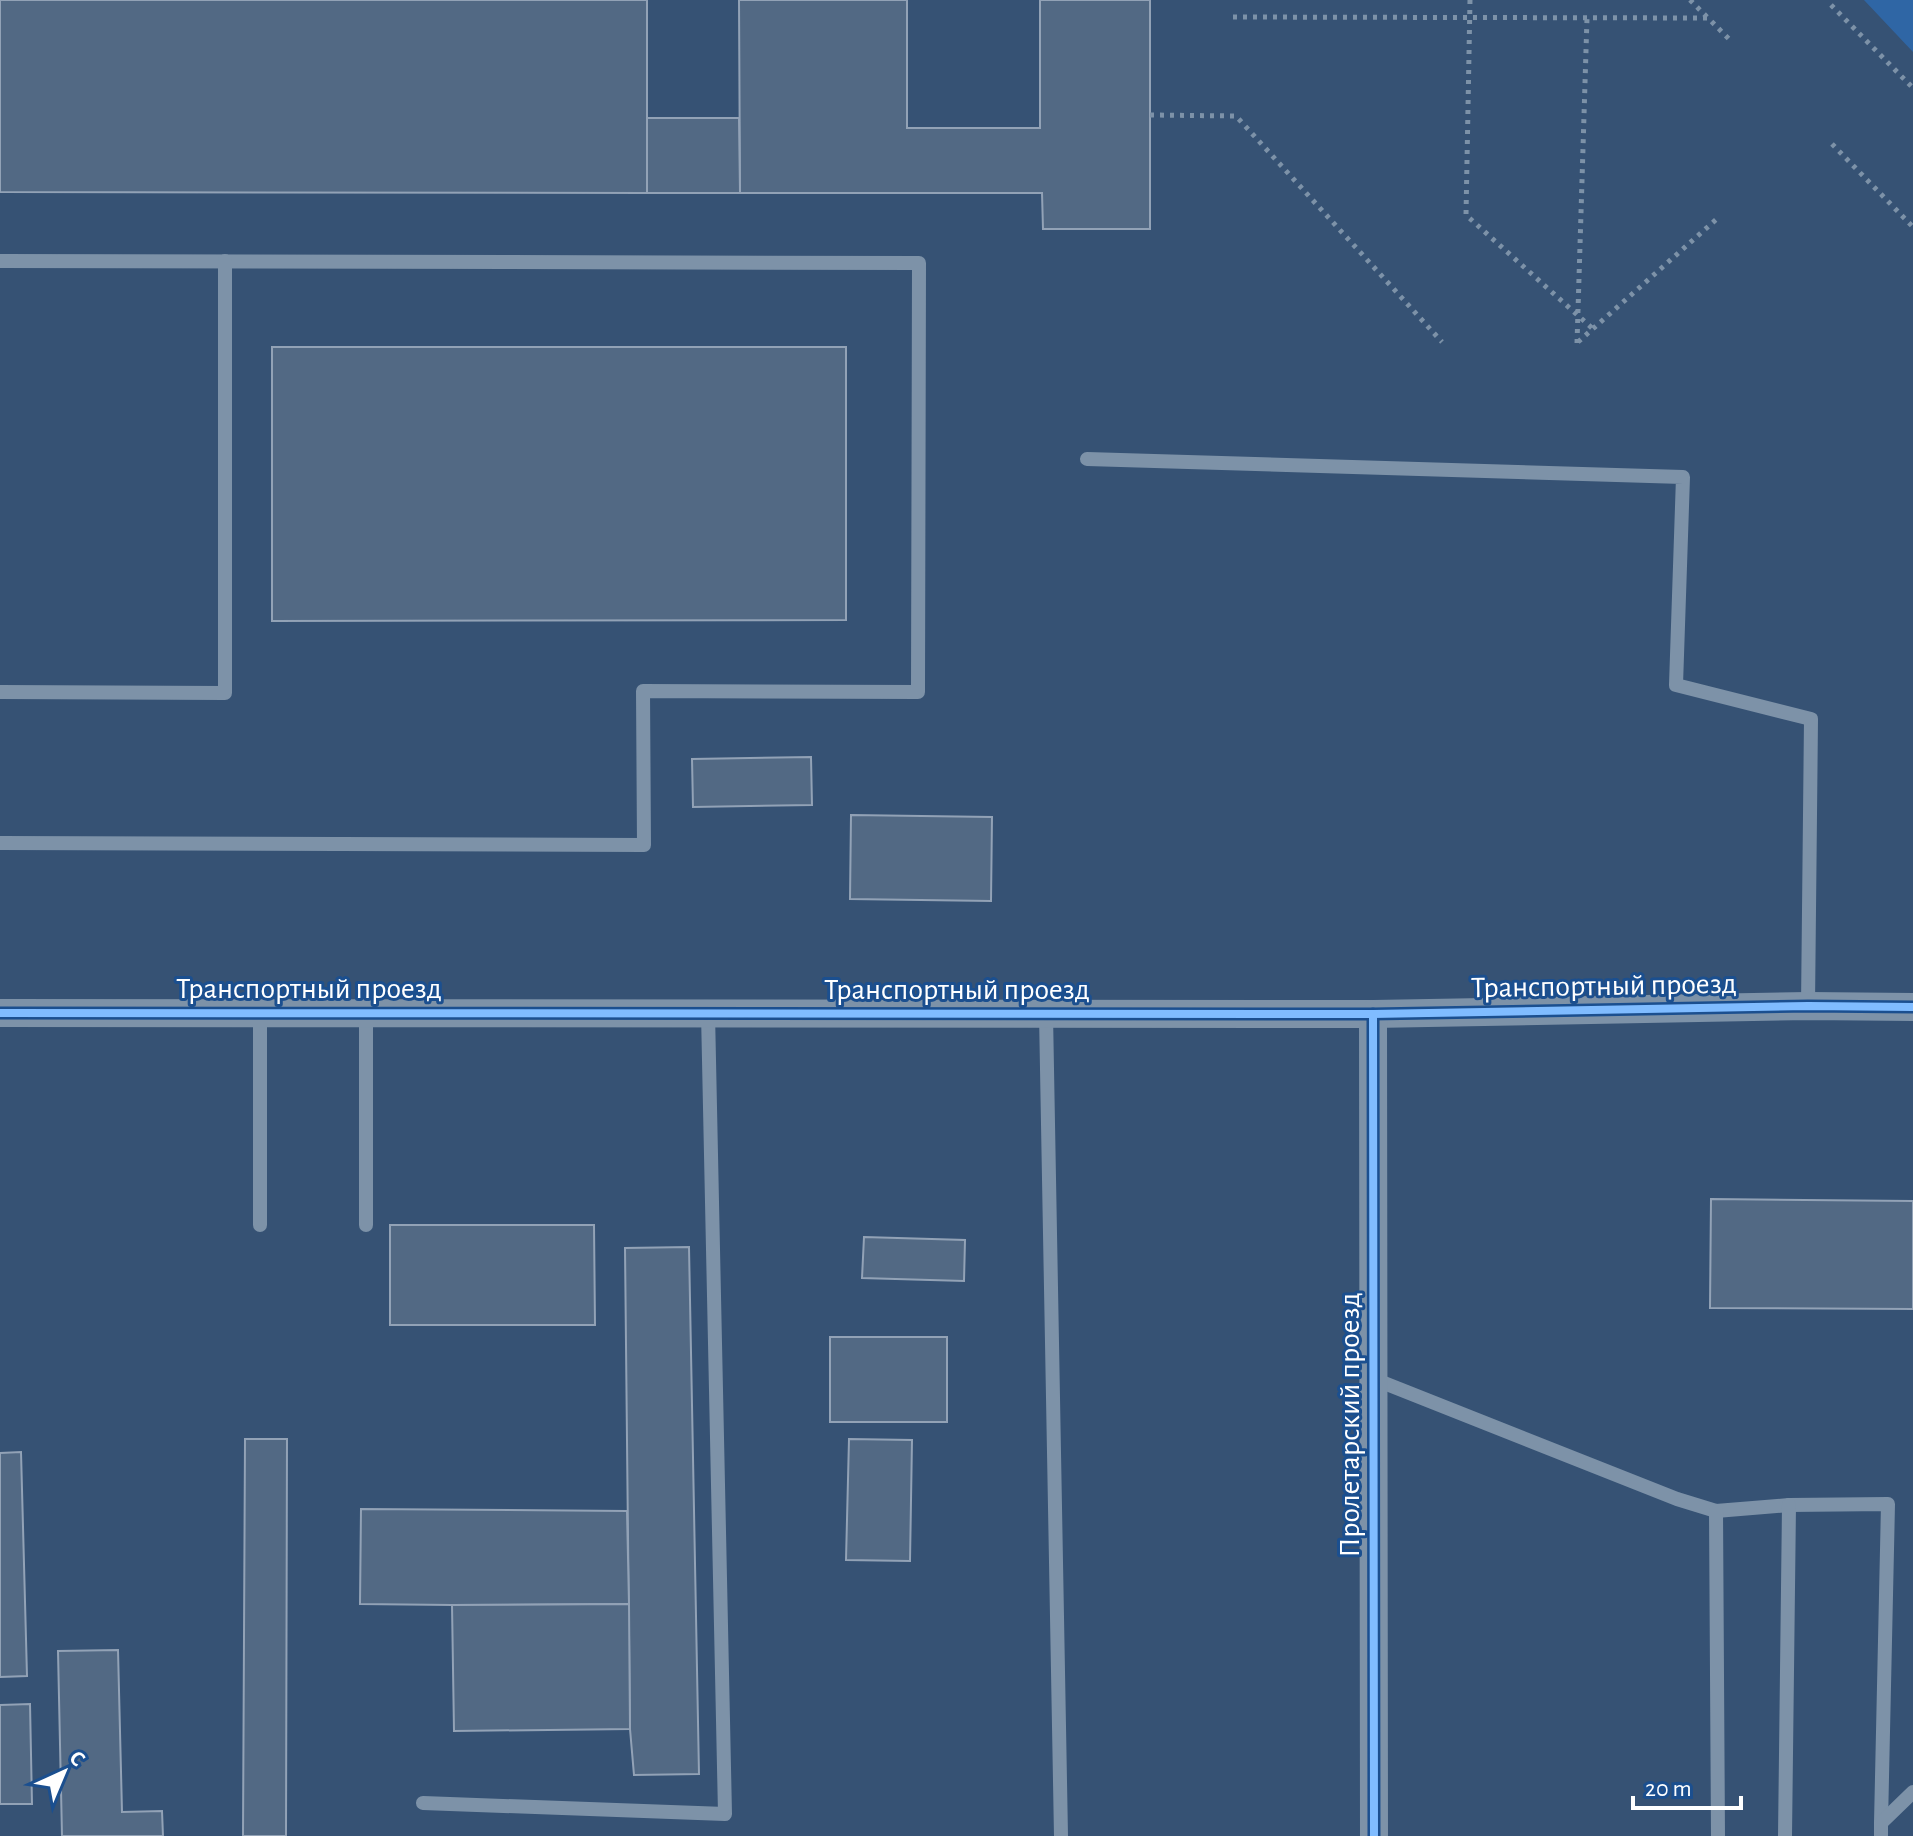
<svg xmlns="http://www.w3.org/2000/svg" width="1913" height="1836" viewBox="0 0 1913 1836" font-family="'Alegreya Sans',sans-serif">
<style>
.green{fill:#2f66a5}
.building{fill:#526984;stroke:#92a2b6;stroke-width:2}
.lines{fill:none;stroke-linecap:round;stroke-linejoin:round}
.path{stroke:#7d92a8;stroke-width:5;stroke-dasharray:4 6;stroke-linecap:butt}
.lane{stroke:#7d92a8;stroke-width:14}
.street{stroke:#7d92a8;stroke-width:28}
.cycleway-casing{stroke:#1b4f8f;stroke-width:13}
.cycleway{stroke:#80bcff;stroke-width:8}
.labels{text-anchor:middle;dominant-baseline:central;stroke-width:6;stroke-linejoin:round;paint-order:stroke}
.street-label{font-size:30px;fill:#fff;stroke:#1b4f8f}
</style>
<rect width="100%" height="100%" fill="#365274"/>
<!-- green -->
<polygon class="green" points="1864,0 1913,0 1913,52"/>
<!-- building -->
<g class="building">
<polygon points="0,0 647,0 647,193 0,192"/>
<polygon points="739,0 907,0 907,128 1040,128 1040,0 1150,0 1150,229 1043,229 1042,193 740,193"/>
<polygon points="647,118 739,118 740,193 647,193"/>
<polygon points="272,347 846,347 846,620 272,621"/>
<polygon points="811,757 812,805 693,807 692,759"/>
<polygon points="851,815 992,817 991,901 850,899"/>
<polygon points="1711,1199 1913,1201 1913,1309 1710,1308"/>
<polygon points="390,1225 594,1225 595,1325 390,1325"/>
<polygon points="864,1237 965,1240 964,1281 862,1278"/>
<polygon points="689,1247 699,1774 634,1775 630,1729 625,1248"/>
<rect x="830" y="1337" width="117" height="85"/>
<polygon points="245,1439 287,1439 286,1836 243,1836"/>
<polygon points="849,1439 912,1440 910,1561 846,1560"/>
<polygon points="21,1452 27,1676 0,1677 0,1453"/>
<polygon points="361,1509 627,1511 629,1604 452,1605 360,1604"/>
<polygon points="629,1604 630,1729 454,1731 452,1605"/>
<polygon points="118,1650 122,1812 162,1811 163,1836 62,1836 58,1651"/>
<polygon points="30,1704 32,1804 0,1804 0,1705"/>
</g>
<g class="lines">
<!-- path -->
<g class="path">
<polyline points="1470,0 1466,215 1593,329"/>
<polyline points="1690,0 1708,18"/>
<polyline points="1831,5 1913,88"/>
<polyline points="1233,17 1708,18 1729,39"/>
<polyline points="1150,115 1236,116 1442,342"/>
<polyline points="1832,144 1913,227"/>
<polyline points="1578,342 1719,217"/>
<polyline points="1577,343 1587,18"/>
</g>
<!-- lane -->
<g class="lane">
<polyline points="0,261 919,263 918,692 643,691 644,845 0,843"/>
<polyline points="1087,459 1683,477 1676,685 1811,719 1808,1006"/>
<polyline points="0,692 225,693 225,261"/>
<polyline points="366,1013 366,1225"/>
<polyline points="1046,1014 1061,1836"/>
<polyline points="260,1225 260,1013"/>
<polyline points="1374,1379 1677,1499 1716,1511 1789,1505 1888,1504 1881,1823"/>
<polyline points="1716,1511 1718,1836"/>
<polyline points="423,1803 725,1814 708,1013"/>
<polyline points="1785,1836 1789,1505"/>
<polyline points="1881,1836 1881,1823 1913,1792"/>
</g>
<!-- street -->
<g class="street">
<polyline points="0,1013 1373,1014 1808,1006 1913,1007"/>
<polyline points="1373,1014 1374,1836"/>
</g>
<!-- cycleway casing -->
<g class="cycleway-casing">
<g id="cycleway">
<polyline points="0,1013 1373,1014 1808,1006 1913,1007"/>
<polyline points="1373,1014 1374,1836"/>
</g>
</g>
<!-- cycleway -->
<use href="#cycleway" class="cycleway"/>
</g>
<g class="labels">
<!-- street labels -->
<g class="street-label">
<text transform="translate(1604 986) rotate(-1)">Транспортный проезд</text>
<text x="309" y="989">Транспортный проезд</text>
<text x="957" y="990">Транспортный проезд</text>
<text transform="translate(1350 1425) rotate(-90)">Пролетарский проезд</text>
</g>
</g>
<!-- north arrow -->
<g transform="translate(64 1772) rotate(44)" stroke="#1b4f8f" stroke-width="6" paint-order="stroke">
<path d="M0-6L14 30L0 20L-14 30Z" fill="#ffffff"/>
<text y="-12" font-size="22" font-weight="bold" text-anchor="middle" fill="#ffffff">С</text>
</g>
<!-- scale -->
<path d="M1633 1796v12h108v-12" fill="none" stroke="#ffffff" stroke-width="4"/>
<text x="1645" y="1796" font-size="24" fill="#ffffff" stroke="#1b4f8f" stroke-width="6" paint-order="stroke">20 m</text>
</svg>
